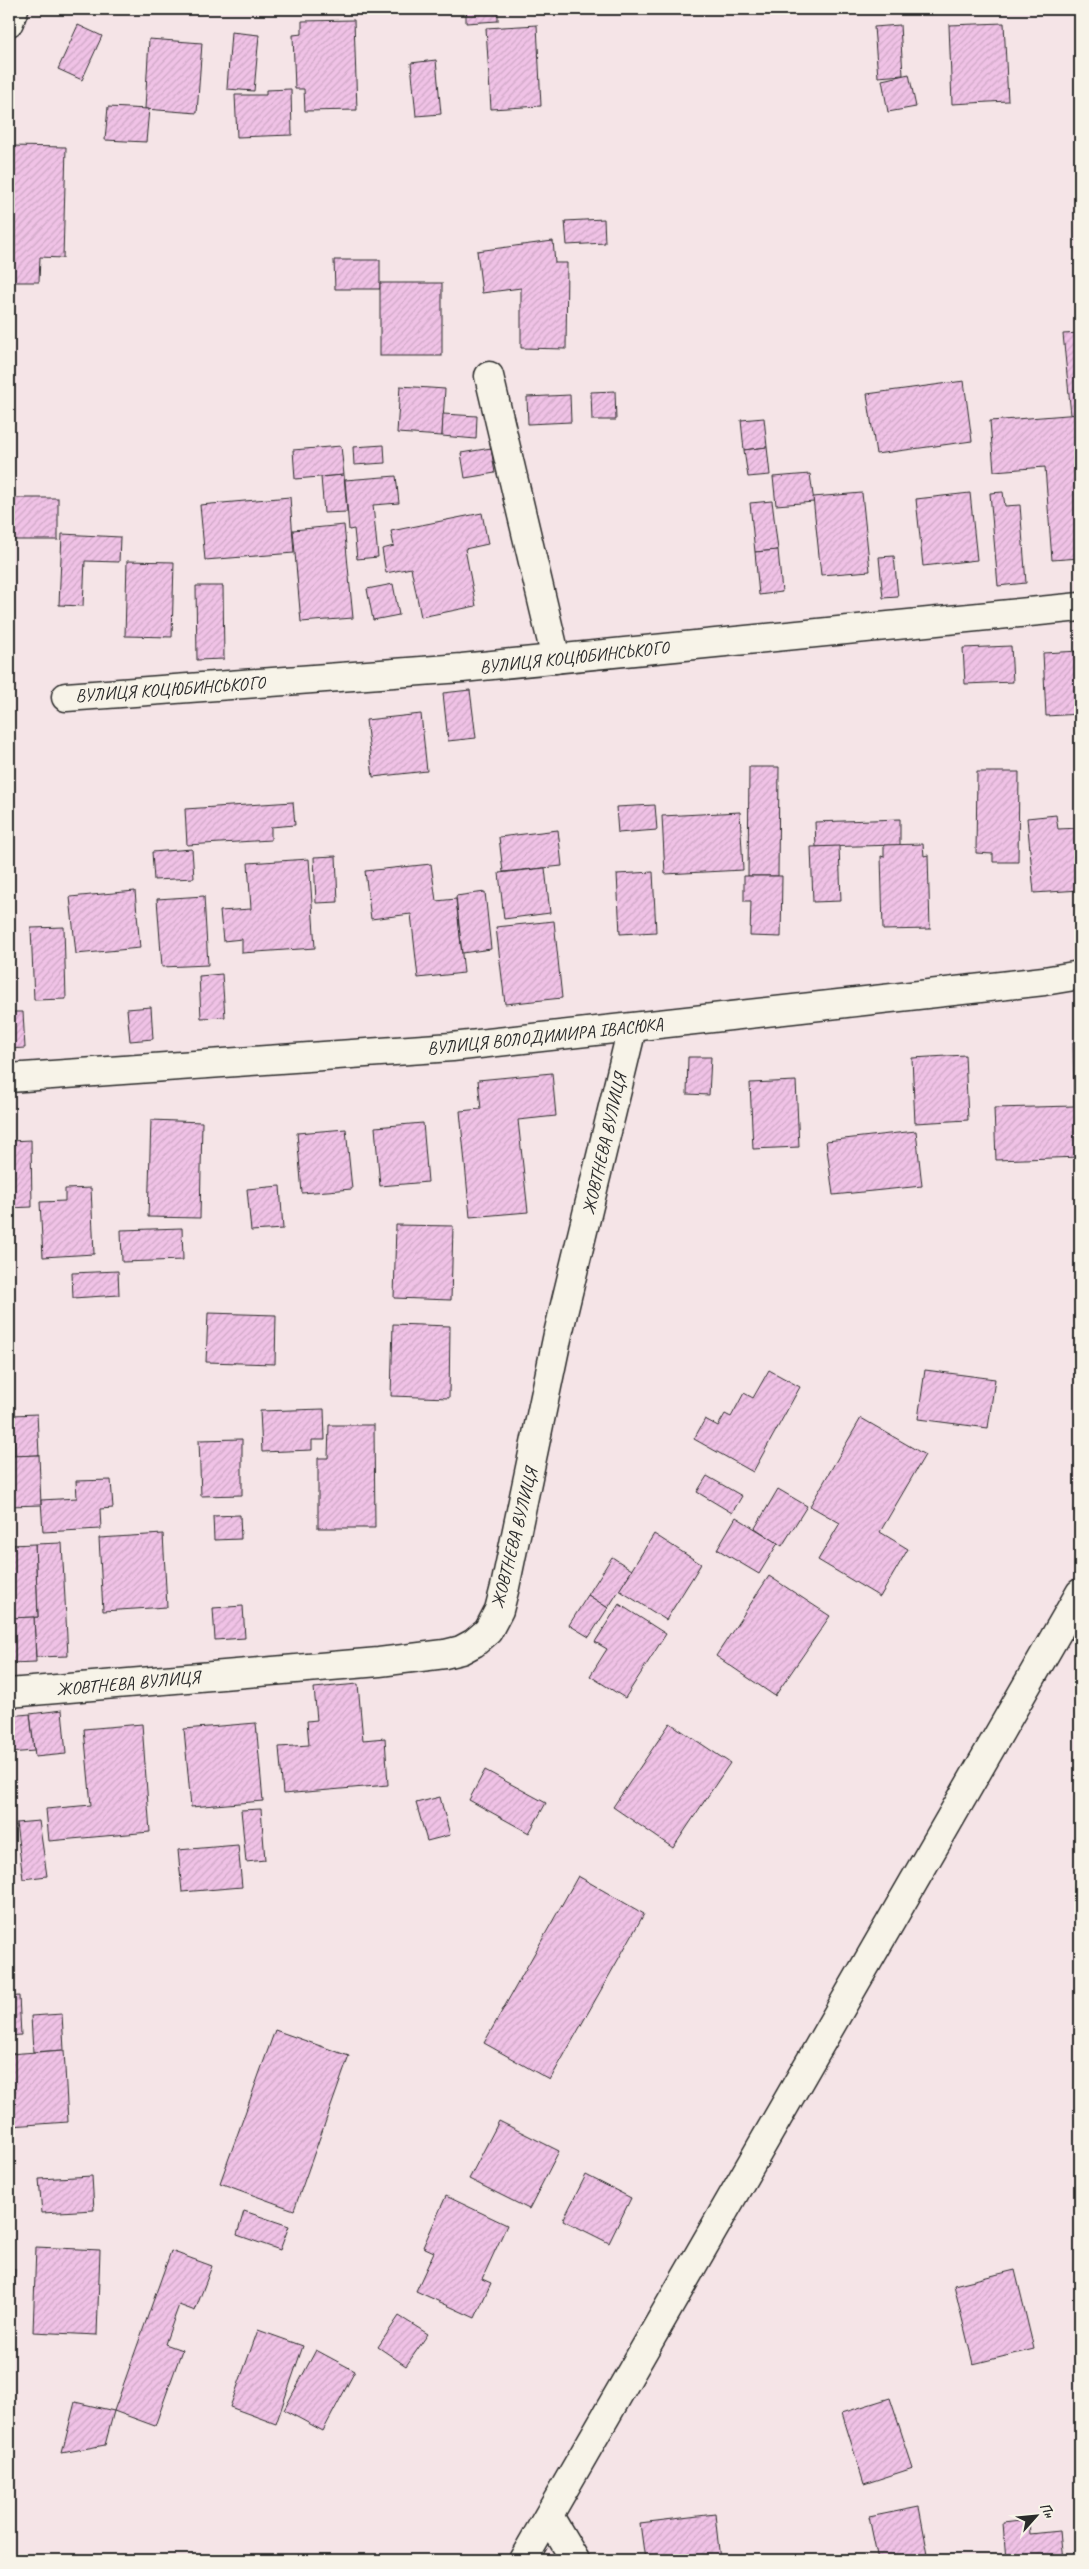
<svg xmlns="http://www.w3.org/2000/svg" width="1089" height="2569" viewBox="0 0 1089 2569" font-family="Caveat,sans-serif">
<style>
.building{fill:url(#building-hatch);stroke:#2b2b2b}
.lines{fill:none;stroke-linecap:round;stroke-linejoin:round}
.minor-casing{stroke:#2b2b2b;stroke-width:31}
.primary-casing{stroke:#2b2b2b;stroke-width:31}
.minor{stroke:#f7f3e8;stroke-width:28}
.primary{stroke:#f7f3e8;stroke-width:28}
.labels{text-anchor:middle;dominant-baseline:central;stroke-width:4;stroke-linejoin:round;paint-order:stroke}
.street-label{font-size:18px;fill:#2b2b2b;stroke:#f7f3e8}
</style>
<defs>
<pattern id="building-hatch" width="6" height="6" patternUnits="userSpaceOnUse" patternTransform="scale(1.25)"><rect width="6" height="6" fill="#f0c2e6"/><path d="M-1 1l2-2M0 6l6-6M5 7l2-2" fill="none" stroke="#cea7c5"/></pattern>
</defs>
<rect width="100%" height="100%" fill="#f5e4e7"/>
<filter id="ink" filterUnits="userSpaceOnUse"><feTurbulence type="fractalNoise" baseFrequency=".02" numOctaves="2"/><feDisplacementMap in="SourceGraphic" scale="10" xChannelSelector="R" yChannelSelector="G"/><feConvolveMatrix kernelMatrix="1 2 1 2 8 2 1 2 1" color-interpolation-filters="sRGB"/></filter>
<g filter="url(#ink)">
<!-- building -->
<g class="building">
<polygon points="466,9 498,9 498,21 466,23"/>
<polygon points="354,20 357,110 305,111 304,89 295,89 293,35 302,34 302,21"/>
<polygon points="1004,23 1008,101 952,104 949,25"/>
<polygon points="78,25 102,36 82,80 58,69"/>
<polygon points="537,25 541,106 491,109 486,28"/>
<polygon points="900,25 903,75 878,77 874,27"/>
<polygon points="231,32 259,35 254,91 227,89"/>
<polygon points="149,39 202,43 197,113 145,109"/>
<polygon points="436,60 441,114 416,116 411,63"/>
<polygon points="909,74 916,107 888,112 882,80"/>
<polygon points="291,89 292,135 237,137 235,95 266,95 266,90"/>
<polygon points="108,107 149,109 146,142 105,140"/>
<polygon points="9,146 66,147 63,258 40,257 39,282 9,282"/>
<polygon points="604,219 605,243 567,245 565,221"/>
<polygon points="553,241 555,263 567,263 566,349 521,348 521,288 482,293 477,251"/>
<polygon points="334,260 380,260 380,289 335,289"/>
<rect x="380" y="283" width="62" height="73"/>
<polygon points="1080,333 1080,414 1071,415 1063,334"/>
<polygon points="964,381 972,441 876,454 867,394"/>
<polygon points="400,386 445,389 442,436 397,433"/>
<polygon points="615,391 616,420 592,420 591,392"/>
<polygon points="570,395 571,422 528,424 527,397"/>
<polygon points="443,414 477,416 476,439 442,436"/>
<polygon points="1080,414 1080,558 1052,560 1045,467 994,471 990,421"/>
<polygon points="764,418 767,447 744,450 741,420"/>
<polygon points="384,445 385,463 354,465 353,447"/>
<polygon points="341,446 344,475 295,479 293,450"/>
<polygon points="767,447 770,475 748,477 744,450"/>
<polygon points="491,448 495,473 465,478 461,453"/>
<polygon points="810,474 814,502 776,505 773,477"/>
<polygon points="344,475 347,512 324,513 321,477"/>
<polygon points="396,476 399,503 373,505 378,557 357,559 354,529 349,530 345,480"/>
<polygon points="1003,492 1005,506 1020,505 1026,583 998,586 990,493"/>
<polygon points="862,493 870,571 821,575 813,497"/>
<polygon points="970,493 977,560 923,566 916,499"/>
<polygon points="290,497 294,553 205,560 200,505"/>
<rect x="9" y="498" width="49" height="42"/>
<polygon points="772,501 778,550 755,552 750,503"/>
<polygon points="482,513 488,544 465,549 476,606 421,617 411,568 386,573 382,549 394,546 391,531"/>
<polygon points="344,525 353,618 301,622 293,530"/>
<polygon points="62,534 120,537 119,562 85,561 83,606 59,605"/>
<polygon points="778,550 782,592 759,595 755,552"/>
<polygon points="894,556 898,597 883,598 879,557"/>
<polygon points="127,561 174,562 172,637 125,636"/>
<polygon points="393,584 399,615 373,620 367,589"/>
<polygon points="196,586 223,586 224,659 197,660"/>
<polygon points="1011,646 1013,682 965,684 963,648"/>
<polygon points="1080,651 1080,714 1046,716 1043,653"/>
<polygon points="470,690 476,738 448,741 443,693"/>
<polygon points="421,714 427,771 373,777 366,720"/>
<polygon points="749,767 779,767 778,876 748,876"/>
<polygon points="977,772 1019,772 1018,862 993,862 993,854 976,853"/>
<polygon points="293,802 295,825 271,827 271,840 187,845 185,809"/>
<polygon points="655,805 657,830 618,833 616,807"/>
<polygon points="740,812 743,870 665,874 662,816"/>
<polygon points="1056,815 1058,829 1080,828 1080,890 1034,893 1027,818"/>
<polygon points="900,819 900,845 816,847 815,822"/>
<polygon points="558,830 562,866 503,872 499,837"/>
<polygon points="923,844 924,856 928,855 930,929 883,930 881,856 884,857 884,845"/>
<polygon points="839,846 841,901 813,902 811,847"/>
<polygon points="192,849 194,878 154,880 152,852"/>
<polygon points="336,856 338,902 316,903 314,857"/>
<polygon points="309,859 315,948 242,953 242,939 223,941 220,911 251,909 248,863"/>
<polygon points="431,864 436,901 456,899 464,973 418,978 411,914 371,919 365,871"/>
<polygon points="545,868 550,913 504,919 499,873"/>
<polygon points="653,872 656,932 620,934 617,874"/>
<polygon points="744,876 782,876 781,937 750,936 751,901 744,901"/>
<polygon points="135,891 140,948 76,954 70,897"/>
<polygon points="485,892 491,949 462,953 456,896"/>
<polygon points="204,896 208,965 162,967 157,899"/>
<polygon points="554,921 562,998 505,1004 496,927"/>
<polygon points="64,927 66,999 34,1000 31,928"/>
<polygon points="222,974 225,1017 201,1018 199,976"/>
<polygon points="151,1007 153,1039 130,1041 127,1009"/>
<polygon points="9,1012 23,1012 25,1048 9,1049"/>
<polygon points="1080,1041 1080,1157 996,1160 994,1108 1074,1106 1073,1042"/>
<polygon points="965,1055 968,1120 915,1123 912,1058"/>
<polygon points="688,1057 711,1057 709,1095 687,1094"/>
<polygon points="552,1073 556,1116 518,1120 528,1212 470,1217 460,1111 481,1109 478,1080"/>
<polygon points="796,1081 799,1147 753,1149 750,1083"/>
<polygon points="151,1120 202,1122 200,1218 148,1217"/>
<polygon points="423,1123 428,1182 380,1186 375,1127"/>
<polygon points="346,1129 352,1189 302,1193 297,1133"/>
<polygon points="916,1131 922,1186 833,1195 826,1141"/>
<polygon points="31,1140 32,1207 9,1208 9,1141"/>
<polygon points="280,1186 283,1229 251,1231 247,1189"/>
<polygon points="91,1188 94,1254 43,1257 40,1202 65,1201 65,1189"/>
<polygon points="396,1225 453,1226 451,1300 394,1298"/>
<polygon points="182,1228 183,1260 122,1262 121,1230"/>
<polygon points="118,1271 119,1295 73,1298 72,1273"/>
<polygon points="208,1313 276,1315 275,1364 206,1362"/>
<polygon points="393,1324 450,1326 449,1398 391,1396"/>
<polygon points="769,1370 800,1387 753,1472 694,1439 705,1419 718,1426 725,1414 731,1417 744,1393 753,1398"/>
<polygon points="925,1370 995,1379 988,1428 918,1419"/>
<polygon points="324,1409 325,1440 312,1440 312,1450 262,1452 260,1411"/>
<polygon points="37,1414 39,1455 15,1456 13,1415"/>
<polygon points="861,1418 925,1455 880,1532 908,1549 880,1597 818,1560 840,1523 810,1506"/>
<polygon points="329,1425 374,1425 375,1528 318,1528 318,1458 328,1458"/>
<polygon points="242,1439 242,1495 201,1496 199,1440"/>
<polygon points="39,1455 41,1505 9,1506 9,1456"/>
<polygon points="707,1476 742,1496 732,1513 697,1492"/>
<polygon points="111,1480 113,1508 100,1509 101,1529 43,1532 41,1500 77,1498 76,1481"/>
<polygon points="778,1489 807,1506 782,1546 755,1528"/>
<polygon points="240,1515 241,1539 214,1540 213,1516"/>
<polygon points="736,1517 778,1543 759,1574 717,1549"/>
<polygon points="163,1534 167,1607 103,1611 99,1538"/>
<polygon points="654,1534 701,1564 666,1620 619,1590"/>
<polygon points="62,1543 68,1656 36,1657 34,1617 38,1617 35,1544"/>
<polygon points="35,1544 38,1617 9,1618 9,1545"/>
<polygon points="612,1557 632,1570 608,1608 588,1595"/>
<polygon points="769,1576 830,1616 775,1696 716,1656"/>
<polygon points="588,1595 608,1608 589,1637 569,1625"/>
<polygon points="619,1604 666,1634 625,1698 590,1676 607,1649 595,1642"/>
<polygon points="243,1606 245,1638 215,1640 213,1608"/>
<polygon points="34,1617 36,1662 10,1663 9,1618"/>
<polygon points="358,1684 363,1740 385,1738 388,1785 283,1794 279,1747 309,1745 307,1721 317,1720 314,1688"/>
<polygon points="62,1710 66,1754 35,1757 30,1714"/>
<polygon points="30,1714 34,1751 9,1753 9,1716"/>
<polygon points="256,1723 263,1801 191,1807 184,1729"/>
<polygon points="670,1723 730,1763 673,1848 613,1807"/>
<polygon points="142,1724 150,1832 49,1841 46,1809 91,1805 84,1729"/>
<polygon points="485,1770 546,1803 529,1833 469,1800"/>
<polygon points="440,1797 450,1835 427,1841 416,1803"/>
<polygon points="261,1809 265,1860 246,1862 241,1810"/>
<polygon points="39,1821 47,1876 23,1879 16,1823"/>
<polygon points="238,1845 242,1887 182,1892 178,1850"/>
<polygon points="578,1876 644,1914 550,2080 484,2043"/>
<polygon points="19,1996 21,2035 9,2036 9,1997"/>
<polygon points="62,2014 64,2050 33,2052 31,2016"/>
<polygon points="275,2030 349,2056 294,2210 220,2183"/>
<polygon points="64,2050 68,2122 11,2126 9,2054"/>
<polygon points="499,2121 559,2151 529,2209 469,2179"/>
<polygon points="586,2175 631,2198 609,2243 563,2220"/>
<polygon points="92,2176 94,2210 42,2213 39,2179"/>
<polygon points="446,2196 507,2225 482,2279 491,2283 475,2318 416,2291 434,2252 423,2247"/>
<polygon points="244,2211 289,2226 280,2250 237,2235"/>
<polygon points="36,2247 100,2250 97,2335 33,2332"/>
<polygon points="171,2251 212,2266 195,2311 179,2305 165,2344 182,2350 155,2426 114,2411"/>
<polygon points="9,2269 15,2269 14,2294 9,2294"/>
<polygon points="1015,2270 1034,2349 973,2364 954,2285"/>
<polygon points="399,2316 428,2334 406,2366 378,2347"/>
<polygon points="258,2330 303,2346 276,2424 230,2407"/>
<polygon points="316,2350 355,2371 323,2431 284,2410"/>
<polygon points="890,2398 913,2468 864,2484 842,2413"/>
<polygon points="75,2402 114,2411 105,2445 62,2453"/>
<polygon points="919,2507 929,2560 878,2560 869,2517"/>
<polygon points="715,2514 720,2560 645,2560 640,2523"/>
<polygon points="1029,2520 1030,2534 1060,2531 1063,2560 1006,2560 1003,2523"/>
</g>
<g class="lines">
<!-- minor casing -->
<g class="minor-casing">
<g id="minor">
<polyline points="9,22 14,9"/>
<polyline points="489,376 556,659"/>
<polyline points="66,697 462,668 1080,607"/>
<polyline points="9,1078 452,1047 1044,981 1080,975"/>
<polyline points="9,1693 379,1662 445,1654 461,1650 474,1643 488,1631 499,1610 505,1587 558,1334 632,1028"/>
<polyline points="549,2516 575,2560"/>
</g>
</g>
<!-- primary casing -->
<g class="primary-casing">
<polyline id="primary" points="523,2560 1080,1593"/>
</g>
<!-- minor -->
<use href="#minor" class="minor"/>
<!-- primary -->
<use href="#primary" class="primary"/>
</g>
</g>
<g class="labels">
<!-- street labels -->
<g class="street-label">
<text transform="translate(574 657) rotate(-6)">ВУЛИЦЯ КОЦЮБИНСЬКОГО</text>
<text transform="translate(170 689) rotate(-4)">ВУЛИЦЯ КОЦЮБИНСЬКОГО</text>
<text transform="translate(545 1036) rotate(-6)">ВУЛИЦЯ ВОЛОДИМИРА ІВАСЮКА</text>
<text transform="translate(604 1144) rotate(-77)">ЖОВТНЕВА ВУЛИЦЯ</text>
<text transform="translate(514 1538) rotate(-76)">ЖОВТНЕВА ВУЛИЦЯ</text>
<text transform="translate(128 1683) rotate(-5)">ЖОВТНЕВА ВУЛИЦЯ</text>
</g>
</g>
<!-- margin -->
<rect width="1089" height="2569" fill="none" stroke="#f7f3e8" stroke-width="30"/>
<rect x="15" y="15" width="1059" height="2539" fill="none" stroke="#2b2b2b" stroke-width="2" filter="url(#ink)"/>
<!-- north arrow -->
<g transform="translate(1036 2516) rotate(63)" stroke="#f7f3e8" stroke-width="4" paint-order="stroke">
<path d="M0-4L9 19L0 12L-9 19Z" fill="#2b2b2b"/>
<text y="-8" font-size="14" font-weight="bold" text-anchor="middle" fill="#2b2b2b">Пн</text>
</g>
</svg>
